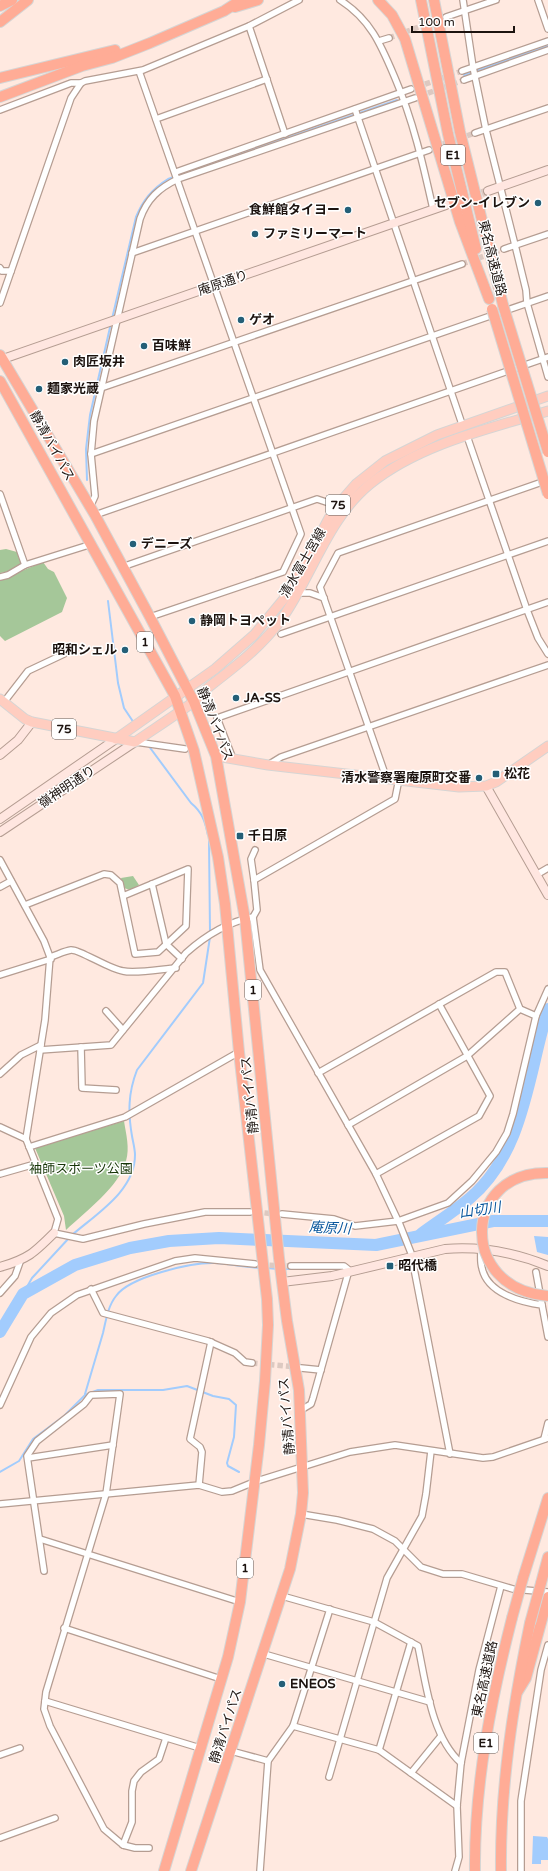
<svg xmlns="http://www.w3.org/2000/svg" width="548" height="1871" viewBox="0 0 548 1871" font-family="'Varela Round','Noto Sans JP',sans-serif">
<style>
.green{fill:#a5c799}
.water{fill:#a2ccfd}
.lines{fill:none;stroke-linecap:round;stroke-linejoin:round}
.stream{stroke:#a2ccfd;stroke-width:2}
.river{stroke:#a2ccfd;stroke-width:12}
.street-tunnel{stroke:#ddc9c1;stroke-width:5.5;stroke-dasharray:5.5 3;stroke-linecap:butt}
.secondary-tunnel{stroke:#ddc9c1;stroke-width:8;stroke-dasharray:8 4;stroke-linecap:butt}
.street-casing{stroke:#b59d92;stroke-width:8}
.secondary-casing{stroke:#b59d92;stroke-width:10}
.primary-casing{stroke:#d6d5d4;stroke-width:11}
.highway-casing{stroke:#d6d5d4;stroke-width:12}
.street{stroke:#fff;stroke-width:5.5}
.secondary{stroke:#ffe6e0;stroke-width:8}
.primary{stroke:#ffcdc0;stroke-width:9}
.highway{stroke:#ffac96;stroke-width:10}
.highway-bridge-casing{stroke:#d6d5d4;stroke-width:12;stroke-linecap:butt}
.highway-bridge{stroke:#ffac96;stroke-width:10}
.poi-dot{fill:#245f77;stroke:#fff;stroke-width:1.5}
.labels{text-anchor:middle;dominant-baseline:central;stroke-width:3;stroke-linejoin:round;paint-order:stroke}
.shield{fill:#fff;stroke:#605a57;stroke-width:1}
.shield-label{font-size:12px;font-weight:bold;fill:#1c130f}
.poi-label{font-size:13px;font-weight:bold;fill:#1c130f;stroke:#fff;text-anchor:start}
.street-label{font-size:13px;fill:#1c130f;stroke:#fff}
.park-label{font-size:13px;fill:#173608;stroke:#fff}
.water-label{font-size:14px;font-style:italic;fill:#06549b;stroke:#fff}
</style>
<rect width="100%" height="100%" fill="#ffe9e0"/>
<!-- green -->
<g class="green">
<polygon points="6,549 17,552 21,564 8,572 0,573 0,550"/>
<polygon points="43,562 48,569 54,572 67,598 62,612 5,641 0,636 0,580"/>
<polygon points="133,876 139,885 130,890 124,888 121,878"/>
<path d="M124 1121C126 1134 130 1148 126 1161 119 1187 85 1212 66 1230L64 1216 35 1148Z"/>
</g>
<!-- water -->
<g class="water">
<polygon points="534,1236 548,1237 548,1255 537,1252"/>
<polygon points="533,1836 547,1837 548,1839 548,1860 541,1860 541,1864 532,1864"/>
</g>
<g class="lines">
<!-- stream -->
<g class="stream">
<polyline points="464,75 548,46"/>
<path d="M112 319 136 217C143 200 152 189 168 179L397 100"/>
<polyline points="87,480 86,449 90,415 111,323"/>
<polyline points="108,601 118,683 124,708 134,723"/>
<path d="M148 745 191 803C202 812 205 821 208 835"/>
<polyline points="209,841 210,933"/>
<path d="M72 1235C96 1214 135 1191 135 1155 135 1149 133 1142 132 1136 128 1113 128 1093 137 1070L203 983 210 937"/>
<polyline points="267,1268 278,1269"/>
<polyline points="284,1269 327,1269"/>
<polyline points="23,1294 32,1278 69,1238"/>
<path d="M85 1394C91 1374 97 1353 103 1333 106 1320 108 1306 116 1296 129 1277 192 1262 215 1263 230 1264 245 1267 260 1268"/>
<polyline points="0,1472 19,1461 33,1439 64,1416 85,1395 98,1390 163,1390 187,1386 213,1396 229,1399 236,1405 234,1437 227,1463 228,1466 239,1472"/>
</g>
<!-- river -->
<g class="river">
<path d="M421 1234C437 1222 455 1211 470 1198 525 1151 528 1073 548 1009"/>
<polyline points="0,1332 23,1294 75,1265 130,1248 169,1241 219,1238 376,1245 493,1221 548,1221"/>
</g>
<!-- street-tunnel -->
<g class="street-tunnel">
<polyline points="389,38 446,17"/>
<polyline points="417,87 462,71"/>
<polyline points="420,96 464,80"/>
<polyline points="435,147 475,133"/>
<polyline points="462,264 504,249"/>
<polyline points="256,1212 275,1214"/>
<polyline points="261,1265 291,1266"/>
<polyline points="252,1363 297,1367"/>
</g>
<!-- secondary-tunnel -->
<polyline class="secondary-tunnel" points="459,201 488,191"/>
<!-- street casing -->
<g class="street-casing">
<g id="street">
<path d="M340 0C371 20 381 45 395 78 413 120 423 164 433 209"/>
<polyline points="463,0 473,67 486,130 515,245 526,290 527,303 548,377"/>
<polyline points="538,0 548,29"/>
<polyline points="446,17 496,0"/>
<polyline points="249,26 285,134"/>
<polyline points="379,41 389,38"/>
<polyline points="139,71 301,534 283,572 150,617"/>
<polyline points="462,71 548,41"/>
<polyline points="464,80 548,50"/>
<polyline points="355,109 463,427"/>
<polyline points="0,110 71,83 81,83"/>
<polyline points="156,119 267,79"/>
<polyline points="475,133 548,108"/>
<polyline points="176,172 411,89"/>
<polyline points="504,249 548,234"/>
<polyline points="132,253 429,150"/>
<polyline points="0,268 2,271 11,271"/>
<polyline points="0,303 71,98 81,83 85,81 143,70 249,26 299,0"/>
<polyline points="101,388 462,264"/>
<polyline points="467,436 527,610 538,638 548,654"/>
<polyline points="91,454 548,296"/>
<polyline points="0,494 25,565"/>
<path d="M90 507 95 496 91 454 94 421 140 219C147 199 159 188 178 179L415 98"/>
<polyline points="95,515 548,357"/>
<polyline points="122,567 317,499 338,506"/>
<polyline points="0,577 8,575 25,565 92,544"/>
<polyline points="299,593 310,593 324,598"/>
<polyline points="281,634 548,541"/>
<polyline points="4,702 28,671 64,654"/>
<polyline points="136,742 185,749"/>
<polyline points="233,759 217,718 548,602"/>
<polyline points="268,765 281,757 548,665"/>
<polyline points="386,777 320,587 338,553 545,481"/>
<polyline points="0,860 44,941 50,957 45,1020 26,1139 58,1219 54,1233 83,1239 144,1224 205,1212 250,1212"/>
<polyline points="536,875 548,868"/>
<polyline points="254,880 251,859 255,850"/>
<polyline points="152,884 166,944 182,959"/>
<polyline points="0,887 11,881"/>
<polyline points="25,905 104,874 111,875 120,883 135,954 158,952 186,926 188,869 123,896"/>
<polyline points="253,917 260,970 376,1174 400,1225 411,1253 450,1454"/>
<path d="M50 957C57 955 64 951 71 950 79 949 109 969 123 971 135 974 162 969 176 968"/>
<polyline points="0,975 51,959"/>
<polyline points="106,1011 123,1030"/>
<polyline points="81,1047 82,1088 116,1090"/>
<path d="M40 1050 111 1045 186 953C205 936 228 922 253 917L257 910 254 880 395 799 399 779"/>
<polyline points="318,1073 496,972 505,972 520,1009 536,1016"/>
<polyline points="0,1074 21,1055 41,1045"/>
<polyline points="348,1125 467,1056 520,1009"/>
<polyline points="0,1127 26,1139"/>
<polyline points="29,1147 125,1117 239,1052"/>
<polyline points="0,1174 35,1164"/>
<polyline points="376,1174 479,1116 490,1096 439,1004"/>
<polyline points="282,1214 334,1219 355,1226 398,1221 448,1203 472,1181 496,1152 507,1133 513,1114 536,1016 548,989"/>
<path d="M481 1249C481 1255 480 1262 482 1268 487 1293 520 1302 542 1305L548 1337"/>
<polyline points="291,1266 344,1266 349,1270 313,1398 311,1404 301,1410"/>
<polyline points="536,1272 542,1305"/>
<polyline points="91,1289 103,1313 208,1341 235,1353 245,1362 252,1363"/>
<polyline points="0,1293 15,1276 20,1262"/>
<polyline points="301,1368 321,1370"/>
<polyline points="0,1405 31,1337 51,1313 77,1295 175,1261 195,1258 255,1264"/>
<polyline points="544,1439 548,1423"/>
<polyline points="28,1458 113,1445"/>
<polyline points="199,1485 202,1452 200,1447 190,1439 211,1342"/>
<polyline points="0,1504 199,1485 222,1492 232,1491 254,1482 350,1452 395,1445 483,1458 493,1457 548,1438"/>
<polyline points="301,1514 337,1520 373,1529 395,1541 421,1567 443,1574 462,1574 513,1589 548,1592"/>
<polyline points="40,1539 240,1602"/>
<polyline points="44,1571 27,1456 37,1441 84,1404 91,1395 120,1394 106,1494 46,1692 44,1709 50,1726 104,1829 123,1845 135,1848 149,1848"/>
<path d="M282 1596 374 1622 418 1646C426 1683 431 1736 461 1763"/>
<polyline points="64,1628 221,1679"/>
<polyline points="264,1654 430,1702"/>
<polyline points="45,1701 200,1748"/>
<polyline points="293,1726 379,1750 457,1806"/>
<polyline points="379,1750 411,1642"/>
<polyline points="231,1751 268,1761"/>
<polyline points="0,1755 20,1748"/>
<polyline points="411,1773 441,1736"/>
<polyline points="329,1777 387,1578 422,1516 426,1494 431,1451"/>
<polyline points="0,1838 55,1818"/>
<polyline points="123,1845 132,1822 132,1791 134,1781 141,1772 159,1759 166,1738"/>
<polyline points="260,1871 268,1761 293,1726 330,1609"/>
<polyline points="455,1871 459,1857 457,1806 461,1763 479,1670 501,1586"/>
<polyline points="521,1871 521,1801 541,1670 548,1645"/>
</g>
</g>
<!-- secondary casing -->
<g class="secondary-casing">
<g id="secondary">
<polyline points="488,191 548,170"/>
<polyline points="0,360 446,205"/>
<polyline points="0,755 18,740 32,722"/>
<polyline points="486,786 548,895"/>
<polyline points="0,819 116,739"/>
<polyline points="0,832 135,742"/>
<path d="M0 1267C28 1259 34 1253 54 1233"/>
<path d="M282 1282 332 1276 445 1249C480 1246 516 1253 548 1266"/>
</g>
</g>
<!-- primary casing -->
<g class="primary-casing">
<g id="primary">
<path d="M0 699 25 719 32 722 135 742C154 729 174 716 192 703 199 698 204 691 210 686 236 666 261 647 281 620 312 577 327 519 370 484 420 444 488 429 548 411"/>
<polyline points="116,739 215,669 254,635 283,600 296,580 329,518 342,500 356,484 385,461 437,435 548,396"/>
<polyline points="216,756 268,765 459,787 486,786 496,782 548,746"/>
</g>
</g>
<!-- highway casing -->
<g class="highway-casing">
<g id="highway">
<polyline points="378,0 392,15 405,39 460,222 489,299"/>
<polyline points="421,0 448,134 476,249"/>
<polyline points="434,0 460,132 503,305"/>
<polyline points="0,6 12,0"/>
<polyline points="235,7 258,0"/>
<polyline points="0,22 28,0"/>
<polyline points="0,78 115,50"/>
<polyline points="0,97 82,66 112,58 150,43 224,11 241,0"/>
<polyline points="0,355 95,515 150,617 194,702 216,756 245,919 279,1258 287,1321 299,1390 303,1493 301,1514 290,1569 191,1871"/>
<polyline points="0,381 175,696 194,751 218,857 225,904 239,1052 267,1299 268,1325 265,1381 259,1445 240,1602 228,1657 164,1871"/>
<polyline points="523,1578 548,1498"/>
<polyline points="541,1583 548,1557"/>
<polyline points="518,1691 526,1678 548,1597"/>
<path d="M475 1871C474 1786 491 1700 512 1618"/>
<path d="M501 1871C500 1787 513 1705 530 1623"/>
</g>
</g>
<!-- street -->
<use href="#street" class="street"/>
<!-- secondary -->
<use href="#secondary" class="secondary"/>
<!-- primary -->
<use href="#primary" class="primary"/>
<!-- highway -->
<use href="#highway" class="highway"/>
<!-- highway-bridge casing -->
<g class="highway-bridge-casing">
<g id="highway-bridge">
<polyline points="503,305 548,452"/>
<polyline points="492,309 548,494"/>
<path d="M548 1173C462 1171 458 1289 548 1296"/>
<polyline points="512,1618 523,1578"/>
<polyline points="530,1623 541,1583"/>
</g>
</g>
<!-- highway-bridge -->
<use href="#highway-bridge" class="highway-bridge"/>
</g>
<!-- markers -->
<g class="poi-dot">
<circle cx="538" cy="203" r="4"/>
<circle cx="348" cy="210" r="4"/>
<circle cx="255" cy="234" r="4"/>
<circle cx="241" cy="320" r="4"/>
<circle cx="144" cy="346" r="4"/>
<circle cx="65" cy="362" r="4"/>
<circle cx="39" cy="389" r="4"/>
<circle cx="133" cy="544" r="4"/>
<circle cx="192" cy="621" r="4"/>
<circle cx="125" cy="650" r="4"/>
<circle cx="236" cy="698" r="4"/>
<rect x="492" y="770" width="8" height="8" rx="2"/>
<circle cx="479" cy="778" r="4"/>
<rect x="236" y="832" width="8" height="8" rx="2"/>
<rect x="386" y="1262" width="8" height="8" rx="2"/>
<circle cx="282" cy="1684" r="4"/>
</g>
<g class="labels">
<!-- shield labels -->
<g class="shield">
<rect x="441" y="145" width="24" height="20" rx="3"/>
<rect x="326" y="495" width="24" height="20" rx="3"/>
<rect x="137" y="632" width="16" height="20" rx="3"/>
<rect x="52" y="719" width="24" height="20" rx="3"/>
<rect x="245" y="980" width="16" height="20" rx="3"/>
<rect x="237" y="1558" width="16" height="20" rx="3"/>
<rect x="474" y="1733" width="24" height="20" rx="3"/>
</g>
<g class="shield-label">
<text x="453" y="155">E1</text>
<text x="338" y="505">75</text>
<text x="145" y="642">1</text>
<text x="64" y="729">75</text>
<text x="253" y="990">1</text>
<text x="245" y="1568">1</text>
<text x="486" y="1743">E1</text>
</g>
<!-- poi labels -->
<g class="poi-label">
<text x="530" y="203" text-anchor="end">セブン-イレブン</text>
<text x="340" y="210" text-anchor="end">食鮮館タイヨー</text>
<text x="263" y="234">ファミリーマート</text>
<text x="249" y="320">ゲオ</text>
<text x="152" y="346">百味鮮</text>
<text x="73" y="362">肉匠坂井</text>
<text x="47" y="389">麺家光蔵</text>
<text x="141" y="544">デニーズ</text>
<text x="200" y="621">静岡トヨペット</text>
<text x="117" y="650" text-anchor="end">昭和シェル</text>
<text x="244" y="698">JA-SS</text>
<text x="504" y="774">松花</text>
<text x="471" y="778" text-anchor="end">清水警察署庵原町交番</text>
<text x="248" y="836">千日原</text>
<text x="398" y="1266">昭代橋</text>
<text x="290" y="1684">ENEOS</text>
</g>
<!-- street labels -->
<g class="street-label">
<text transform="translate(492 258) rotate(76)">東名高速道路</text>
<text transform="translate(223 283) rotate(-19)">庵原通り</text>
<text transform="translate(52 446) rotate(61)">静清バイパス</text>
<text transform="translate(303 563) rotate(-60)">清水富士宮線</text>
<text transform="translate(215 724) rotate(69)">静清バイパス</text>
<text transform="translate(67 787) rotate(-34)">嶺神明通り</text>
<text transform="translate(250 1095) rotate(-96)">静清バイパス</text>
<text transform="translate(287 1416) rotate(-95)">静清バイパス</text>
<text transform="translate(485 1679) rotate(-78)">東名高速道路</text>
<text transform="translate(226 1726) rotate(-72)">静清バイパス</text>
</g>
<!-- park labels -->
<g class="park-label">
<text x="81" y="1169">袖師スポーツ公園</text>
</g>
<!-- water labels -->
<g class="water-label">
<text transform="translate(480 1210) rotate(-8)">山切川</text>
<text transform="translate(330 1228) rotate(3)">庵原川</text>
</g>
</g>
<!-- scale -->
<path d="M412 26v6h102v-6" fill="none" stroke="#1c130f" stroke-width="2"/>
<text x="418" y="26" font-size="12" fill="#1c130f" stroke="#ffffff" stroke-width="3" paint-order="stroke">100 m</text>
</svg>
